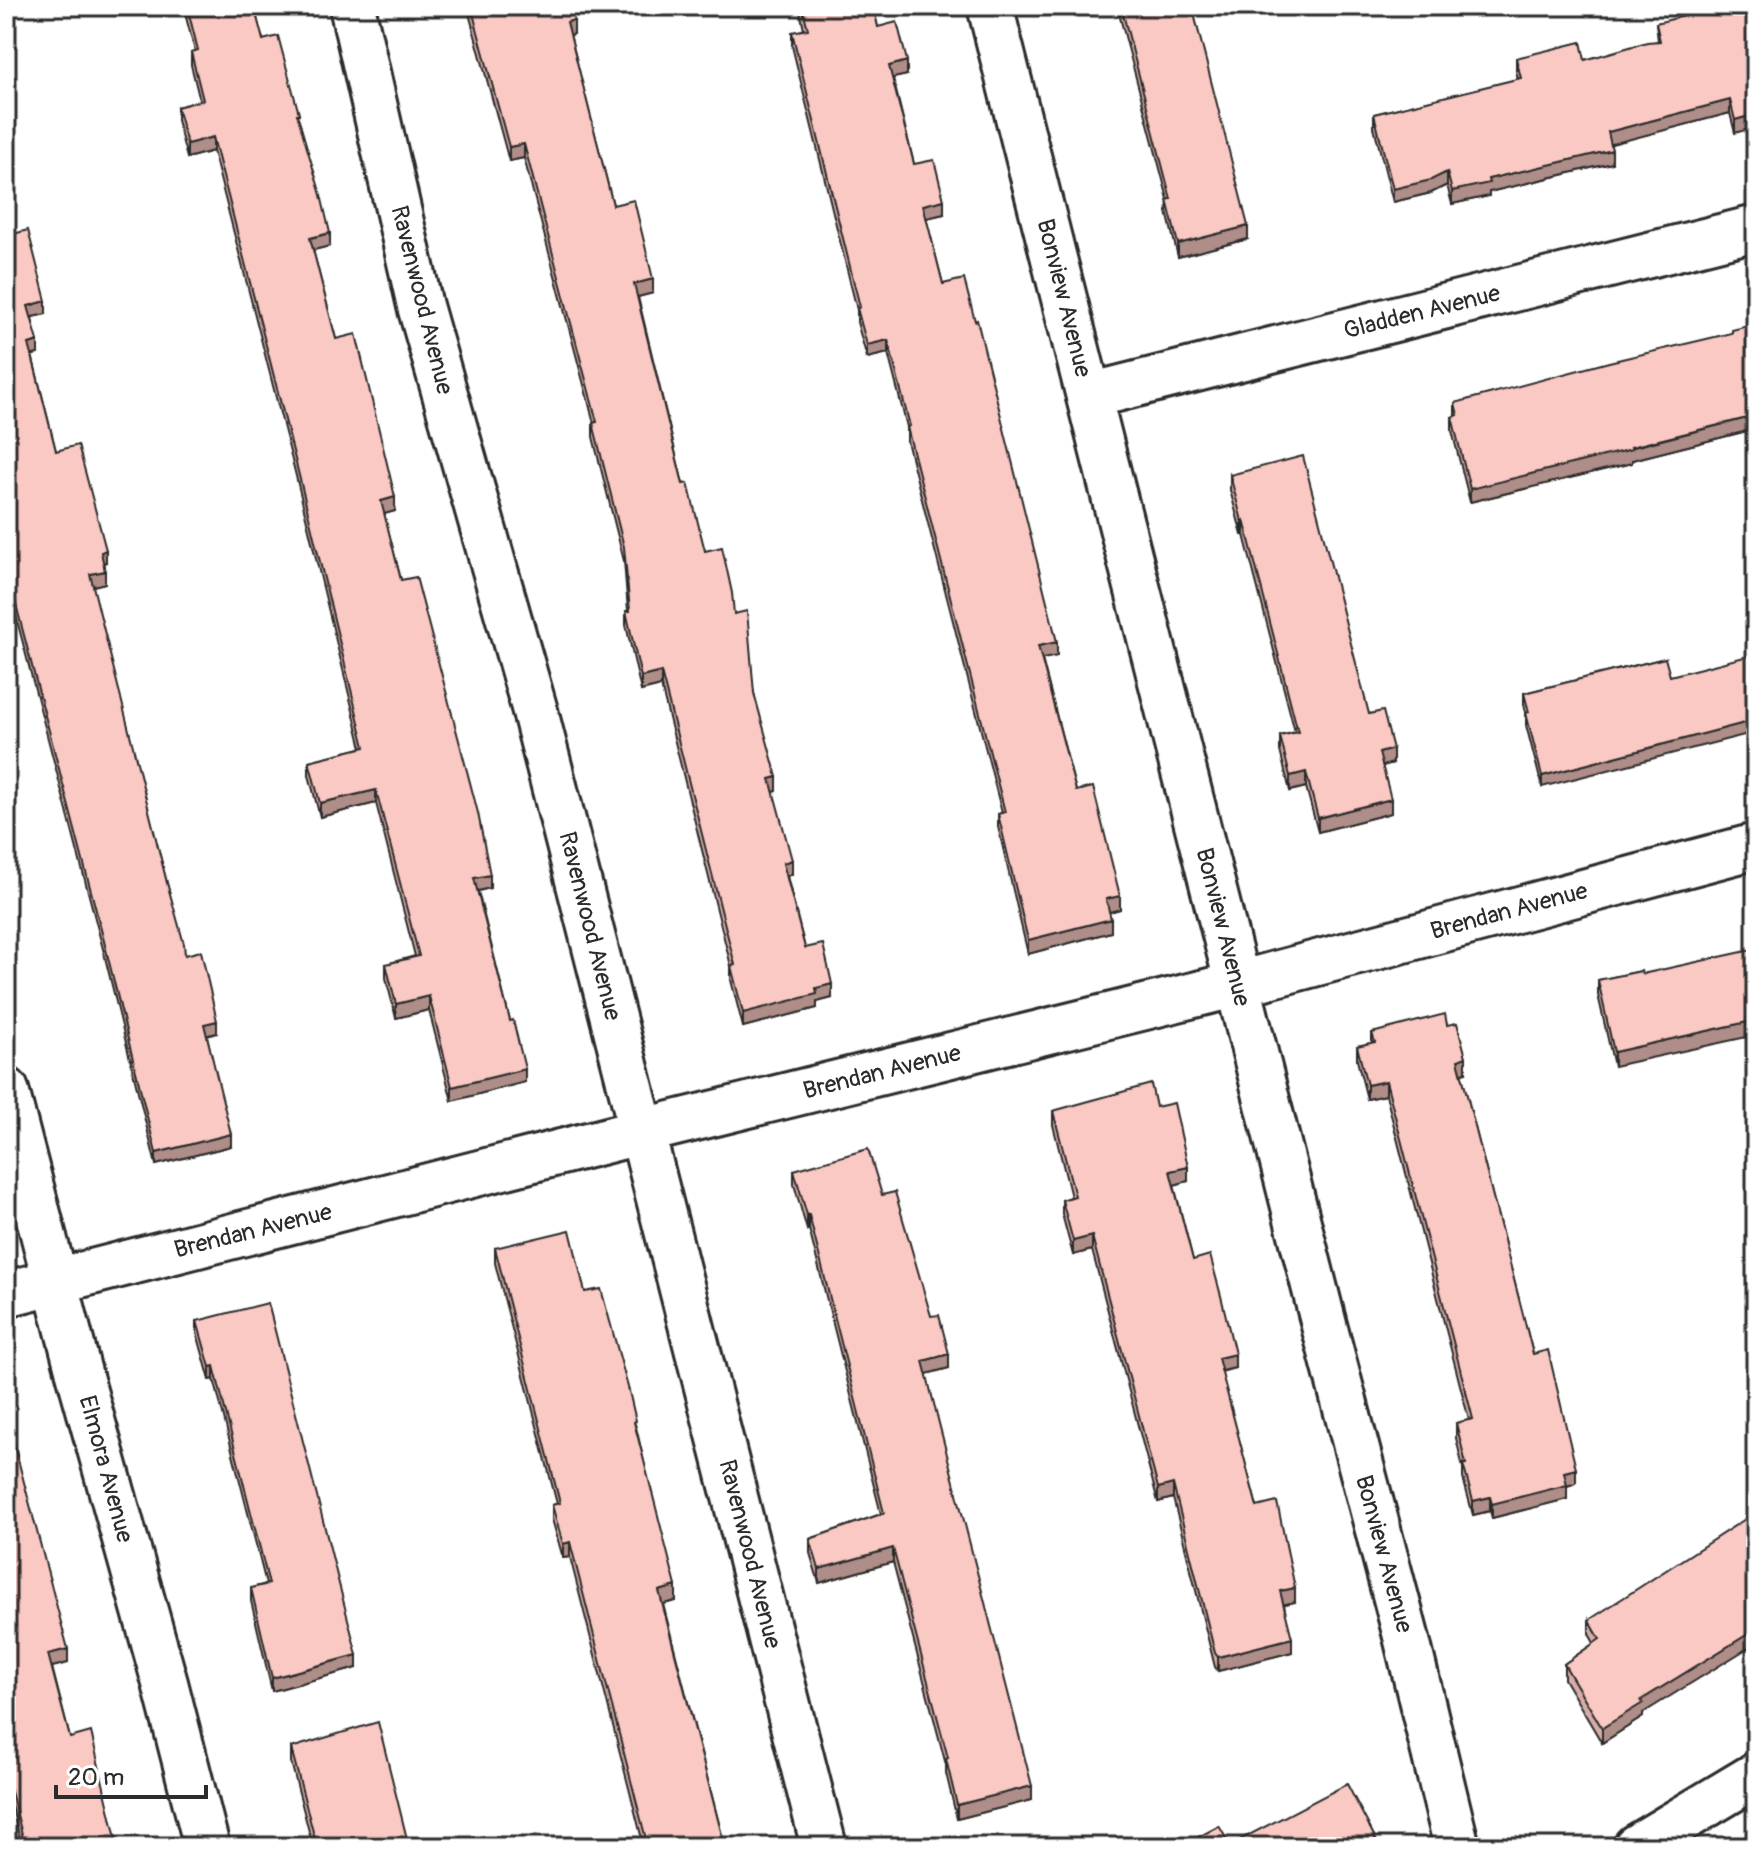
<svg xmlns="http://www.w3.org/2000/svg" width="1762" height="1853" viewBox="0 0 1762 1853" font-family="Pangolin,sans-serif">
<style>
.lines{fill:none;stroke-linecap:round;stroke-linejoin:round}
.minor-casing{stroke:#2b2b2b;stroke-width:50}
.major-casing{stroke:#2b2b2b;stroke-width:50}
.minor{stroke:#fff;stroke-width:44}
.major{stroke:#fff;stroke-width:44}
.wall{fill:#d7ada8;stroke:#2b2b2b;stroke-width:2}
.shaded-wall{fill:#af8d88;stroke:#2b2b2b;stroke-width:2}
.building{fill:#fac9c3;stroke:#2b2b2b;stroke-width:2}
.labels{text-anchor:middle;dominant-baseline:central;stroke-width:6;stroke-linejoin:round;paint-order:stroke}
.street-label{font-size:24px;fill:#2b2b2b;stroke:#fff}
</style>
<rect width="100%" height="100%" fill="#fff"/>
<filter id="ink" filterUnits="userSpaceOnUse"><feTurbulence type="fractalNoise" baseFrequency=".0125" numOctaves="2"/><feDisplacementMap in="SourceGraphic" scale="16" xChannelSelector="R" yChannelSelector="G"/><feConvolveMatrix kernelMatrix="1 2 1 2 8 2 1 2 1" color-interpolation-filters="sRGB"/></filter>
<g filter="url(#ink)">
<g class="lines">
<!-- minor casing -->
<g class="minor-casing">
<g id="minor">
<polyline points="352,6 420,306 535,711 824,1847"/>
<polyline points="990,6 1325,1329 1406,1636 1457,1847"/>
<polyline points="1089,396 1756,228"/>
<polyline points="6,1090 79,1373 165,1683 207,1847"/>
<polyline points="6,1294 643,1131 1238,984 1756,846"/>
</g>
</g>
<!-- major casing -->
<g class="major-casing">
<polyline id="major" points="1636,1847 1756,1775"/>
</g>
<!-- minor -->
<use href="#minor" class="minor"/>
<!-- major -->
<use href="#major" class="major"/>
</g>
<!-- wall -->
<g class="wall">
<polygon points="183,6 254,6 261,34 299,120 330,246 313,250 336,339 395,511 384,514 401,580 490,888 478,891 525,1082 452,1101 429,1010 396,1018 386,978 386,964 415,956 376,803 320,817 309,775 309,761 362,748 295,472 213,151 187,158 177,120 177,107 200,101 191,65 191,52 195,51"/>
<polygon points="467,6 570,6 574,34 570,35 613,205 653,293 638,297 683,484 705,551 734,614 754,693 777,791 773,792 792,874 787,876 805,948 832,998 817,1002 817,1008 743,1027 731,980 731,966 661,686 641,691 626,625 626,611 628,611 624,561 593,437 593,423 594,423 524,158 509,161"/>
<polygon points="799,6 873,6 878,27 907,75 893,78 914,164 944,214 926,218 943,284 1057,656 1042,659 1076,791 1120,909 1109,912 1111,932 1028,954 998,827 998,814 1002,813 907,441 907,427 888,353 867,358 857,322 857,310 792,46 792,32 804,30"/>
<polygon points="1117,6 1192,6 1248,239 1178,257 1167,212 1168,199"/>
<polygon points="1756,6 1735,133 1730,113 1610,144 1612,163 1489,192 1489,196 1452,204 1447,185 1431,193 1393,202 1374,127 1374,114 1518,79 1516,71 1516,58 1585,60 1658,41 1656,23"/>
<polygon points="6,236 46,314 32,317 38,354 32,355 56,451 106,562 103,563 105,583 92,586 185,955 217,1033 207,1036 231,1146 156,1165 103,949 14,609 6,611"/>
<polygon points="1756,324 1756,433 1755,429 1632,460 1632,463 1470,502 1452,431 1452,417 1455,416 1455,403 1732,333"/>
<polygon points="1230,475 1369,714 1393,763 1382,766 1391,813 1318,832 1306,787 1290,791 1280,751 1280,736 1295,732 1244,535 1242,535 1230,490"/>
<polygon points="1665,658 1542,787 1526,725 1526,713 1524,704 1524,693"/>
<polygon points="1641,971 1614,1066 1598,995 1598,980"/>
<polygon points="1447,1025 1466,1072 1461,1073 1533,1354 1576,1483 1567,1486 1567,1499 1492,1518 1490,1511 1473,1515 1463,1478 1463,1468 1456,1438 1456,1423 1469,1420 1386,1095 1367,1099 1357,1060 1357,1046 1372,1043 1372,1033"/>
<polygon points="1156,1107 1188,1181 1174,1185 1193,1260 1235,1368 1221,1372 1257,1507 1295,1602 1284,1604 1292,1652 1218,1671 1215,1667 1173,1498 1158,1502 1092,1250 1073,1255 1062,1214 1062,1200 1071,1197 1053,1125 1053,1111"/>
<polygon points="794,1170 882,1195 931,1316 949,1368 926,1374 1032,1800 957,1819 946,1773 946,1765 893,1562 819,1583 810,1553 810,1539 881,1514 809,1229 807,1230 794,1184"/>
<polygon points="495,1248 585,1292 636,1427 676,1601 663,1604 725,1847 644,1847 570,1557 563,1558 552,1519 552,1505 557,1504 495,1263"/>
<polygon points="197,1321 357,1668 272,1691 251,1601 251,1588 266,1584 214,1379 210,1380 197,1333"/>
<polygon points="6,1397 9,1425 68,1663 52,1667 70,1738 118,1847 7,1847 7,1842 20,1839 6,1786"/>
<polygon points="1589,1620 1643,1713 1643,1717 1602,1743 1564,1679 1564,1664 1594,1643 1589,1634"/>
<polygon points="291,1748 409,1847 313,1847 291,1762"/>
</g>
<!-- shaded-wall -->
<g class="shaded-wall">
<polygon points="574,20 574,34 567,36 567,22"/>
<polygon points="907,61 907,75 889,79 889,66"/>
<polygon points="1730,100 1730,113 1608,145 1608,132"/>
<polygon points="1756,114 1756,127 1735,133 1735,120"/>
<polygon points="213,137 213,151 187,158 187,144"/>
<polygon points="524,144 524,158 509,161 509,147"/>
<polygon points="1612,150 1612,163 1489,192 1489,196 1452,204 1452,191 1488,179"/>
<polygon points="1447,172 1447,185 1431,193 1393,202 1393,189"/>
<polygon points="944,200 944,214 923,219 923,205"/>
<polygon points="1248,226 1248,239 1178,257 1178,244"/>
<polygon points="330,233 330,246 310,251 310,238"/>
<polygon points="653,279 653,293 634,298 634,284"/>
<polygon points="46,301 46,314 28,318 28,306"/>
<polygon points="888,340 888,353 867,358 867,345"/>
<polygon points="38,341 38,354 29,356 29,344"/>
<polygon points="1755,416 1755,429 1632,460 1632,463 1470,502 1470,489"/>
<polygon points="395,497 395,511 381,515 381,501"/>
<polygon points="1244,520 1244,535 1242,535 1242,521"/>
<polygon points="106,550 106,562 101,564 101,552"/>
<polygon points="105,571 105,583 90,587 90,574"/>
<polygon points="14,597 14,609 6,611 6,599"/>
<polygon points="1057,642 1057,656 1038,660 1038,646"/>
<polygon points="661,672 661,686 641,691 641,677"/>
<polygon points="1756,720 1756,732 1542,787 1542,776"/>
<polygon points="1393,749 1393,763 1379,767 1379,753"/>
<polygon points="1306,772 1306,787 1290,791 1290,776"/>
<polygon points="777,777 777,791 770,793 770,779"/>
<polygon points="376,790 376,803 320,817 320,803"/>
<polygon points="1391,799 1391,813 1318,832 1318,818"/>
<polygon points="792,860 792,874 783,877 783,863"/>
<polygon points="490,875 490,888 474,892 474,878"/>
<polygon points="1120,896 1120,909 1106,913 1106,899"/>
<polygon points="1111,919 1111,932 1028,954 1028,940"/>
<polygon points="832,984 832,998 817,1002 817,1008 743,1027 743,1013 816,988"/>
<polygon points="429,996 429,1010 396,1018 396,1004"/>
<polygon points="1756,1020 1756,1035 1614,1066 1614,1052"/>
<polygon points="217,1021 217,1033 204,1036 204,1024"/>
<polygon points="1466,1057 1466,1072 1458,1074 1458,1060"/>
<polygon points="525,1069 525,1082 452,1101 452,1087"/>
<polygon points="1386,1081 1386,1095 1367,1099 1367,1085"/>
<polygon points="231,1134 231,1146 156,1165 156,1153"/>
<polygon points="1188,1167 1188,1181 1170,1186 1170,1171"/>
<polygon points="807,1215 809,1215 809,1229 807,1230"/>
<polygon points="1092,1236 1092,1250 1073,1255 1073,1241"/>
<polygon points="949,1354 949,1368 923,1375 923,1361"/>
<polygon points="1235,1354 1235,1368 1218,1372 1218,1358"/>
<polygon points="214,1366 214,1379 210,1380 210,1367"/>
<polygon points="10,1411 10,1425 6,1426 6,1412"/>
<polygon points="1576,1469 1576,1483 1567,1486 1567,1499 1492,1518 1492,1504 1564,1472"/>
<polygon points="1173,1484 1173,1498 1158,1502 1158,1488"/>
<polygon points="1490,1497 1490,1511 1473,1515 1473,1501"/>
<polygon points="570,1542 570,1557 563,1558 563,1544"/>
<polygon points="893,1548 893,1562 819,1583 819,1569"/>
<polygon points="676,1586 676,1601 659,1605 659,1591"/>
<polygon points="1295,1588 1295,1602 1280,1605 1280,1591"/>
<polygon points="1756,1629 1756,1643 1643,1713 1643,1717 1602,1743 1602,1728 1641,1700"/>
<polygon points="1292,1638 1292,1652 1218,1671 1218,1657"/>
<polygon points="68,1649 68,1663 48,1668 48,1654"/>
<polygon points="357,1655 357,1668 272,1691 272,1678"/>
<polygon points="1032,1786 1032,1800 957,1819 957,1805"/>
</g>
<!-- building -->
<g class="building">
<polygon points="187,6 254,6 263,40 278,36 299,114 297,114 321,195 330,233 310,238 336,339 356,334 395,497 381,501 401,580 416,577 478,813 490,875 474,878 510,1021 513,1020 525,1069 452,1087 429,996 396,1004 386,964 419,956 376,790 320,803 309,761 365,747 295,459 213,137 187,144 177,107 203,100 191,52 198,50"/>
<polygon points="471,6 570,6 574,20 567,22 613,205 634,200 653,279 634,284 683,484 688,483 705,551 722,547 732,593 734,614 747,611 754,693 777,777 770,779 792,860 783,863 805,948 823,944 832,984 816,988 817,994 743,1013 731,966 735,965 661,672 641,677 626,611 630,611 624,547 593,423 597,422 524,144 509,147"/>
<polygon points="802,6 873,6 878,27 897,22 907,61 889,66 914,164 934,160 944,200 923,205 943,284 964,279 975,321 977,320 1057,642 1038,646 1076,791 1093,787 1120,896 1106,899 1111,919 1028,940 998,814 1005,812 907,427 910,426 888,340 867,345 857,308 860,307 792,32 808,29"/>
<polygon points="1121,6 1192,6 1248,226 1178,244 1167,200 1171,199"/>
<polygon points="1726,6 1756,6 1756,114 1735,120 1730,100 1608,132 1612,150 1488,179 1489,183 1452,191 1447,172 1431,180 1393,189 1374,114 1521,78 1516,58 1581,42 1585,60 1647,42 1660,41 1656,23"/>
<polygon points="28,230 46,301 28,306 38,341 29,344 56,451 78,445 106,550 101,552 105,571 90,574 167,883 184,944 185,955 201,951 217,1021 204,1024 231,1134 156,1153 103,937 14,597 6,599 6,236"/>
<polygon points="1756,324 1756,420 1755,416 1631,447 1632,449 1470,489 1452,417 1458,415 1455,403 1609,362 1732,333 1732,330"/>
<polygon points="1303,456 1369,714 1383,711 1393,749 1379,753 1391,799 1318,818 1306,772 1290,776 1280,736 1298,732 1244,520 1242,521 1230,475"/>
<polygon points="1756,654 1756,720 1542,776 1526,713 1529,712 1524,693 1665,658 1670,676"/>
<polygon points="1756,949 1756,1020 1614,1052 1598,980 1641,971 1642,974"/>
<polygon points="1445,1014 1447,1025 1457,1023 1466,1057 1458,1060 1533,1354 1548,1350 1576,1469 1564,1472 1567,1485 1492,1504 1490,1497 1473,1501 1463,1464 1466,1464 1456,1423 1473,1419 1386,1081 1367,1085 1357,1046 1375,1042 1372,1033"/>
<polygon points="1151,1084 1156,1107 1174,1103 1188,1167 1170,1171 1193,1260 1210,1255 1221,1296 1235,1354 1218,1358 1257,1507 1277,1502 1295,1588 1280,1591 1292,1638 1218,1657 1215,1653 1173,1484 1158,1488 1092,1236 1073,1241 1062,1200 1075,1196 1053,1111"/>
<polygon points="868,1149 882,1195 895,1192 931,1316 939,1315 949,1354 923,1361 1032,1786 957,1805 946,1759 948,1758 893,1548 819,1569 810,1539 884,1513 809,1215 807,1215 794,1170"/>
<polygon points="570,1230 585,1292 601,1289 629,1391 636,1421 634,1422 676,1586 659,1591 725,1847 648,1847 570,1542 563,1544 552,1505 560,1503 495,1248"/>
<polygon points="268,1303 357,1655 272,1678 251,1588 269,1584 214,1366 210,1367 197,1321"/>
<polygon points="6,1397 10,1411 6,1412"/>
<polygon points="6,1414 68,1649 48,1654 70,1738 91,1732 118,1847 8,1847 7,1842 23,1838 6,1772"/>
<polygon points="1756,1512 1756,1629 1641,1700 1643,1703 1602,1728 1564,1664 1600,1639 1589,1620"/>
<polygon points="378,1722 409,1847 317,1847 291,1748"/>
<polygon points="1347,1784 1380,1847 1183,1847 1186,1846 1185,1844 1219,1826 1230,1845"/>
</g>
</g>
<g class="labels">
<!-- street labels -->
<g class="street-label">
<text transform="translate(1064 298) rotate(76)">Bonview Avenue</text>
<text transform="translate(422 300) rotate(76)">Ravenwood Avenue</text>
<text transform="translate(1422 312) rotate(-14)">Gladden Avenue</text>
<text transform="translate(1509 911) rotate(-15)">Brendan Avenue</text>
<text transform="translate(590 926) rotate(76)">Ravenwood Avenue</text>
<text transform="translate(1223 927) rotate(76)">Bonview Avenue</text>
<text transform="translate(882 1072) rotate(-14)">Brendan Avenue</text>
<text transform="translate(253 1231) rotate(-14)">Brendan Avenue</text>
<text transform="translate(106 1469) rotate(75)">Elmora Avenue</text>
<text transform="translate(750 1554) rotate(76)">Ravenwood Avenue</text>
<text transform="translate(1384 1554) rotate(75)">Bonview Avenue</text>
</g>
</g>
<!-- margin -->
<rect width="1762" height="1853" fill="none" stroke="#fff" stroke-width="32"/>
<rect x="16" y="16" width="1730" height="1821" fill="none" stroke="#2b2b2b" stroke-width="3" filter="url(#ink)"/>
<!-- scale -->
<path d="M56 1785v12h150v-12" fill="none" stroke="#2b2b2b" stroke-width="4"/>
<text x="68" y="1785" font-size="24" fill="#2b2b2b" stroke="#ffffff" stroke-width="6" paint-order="stroke">20 m</text>
</svg>
